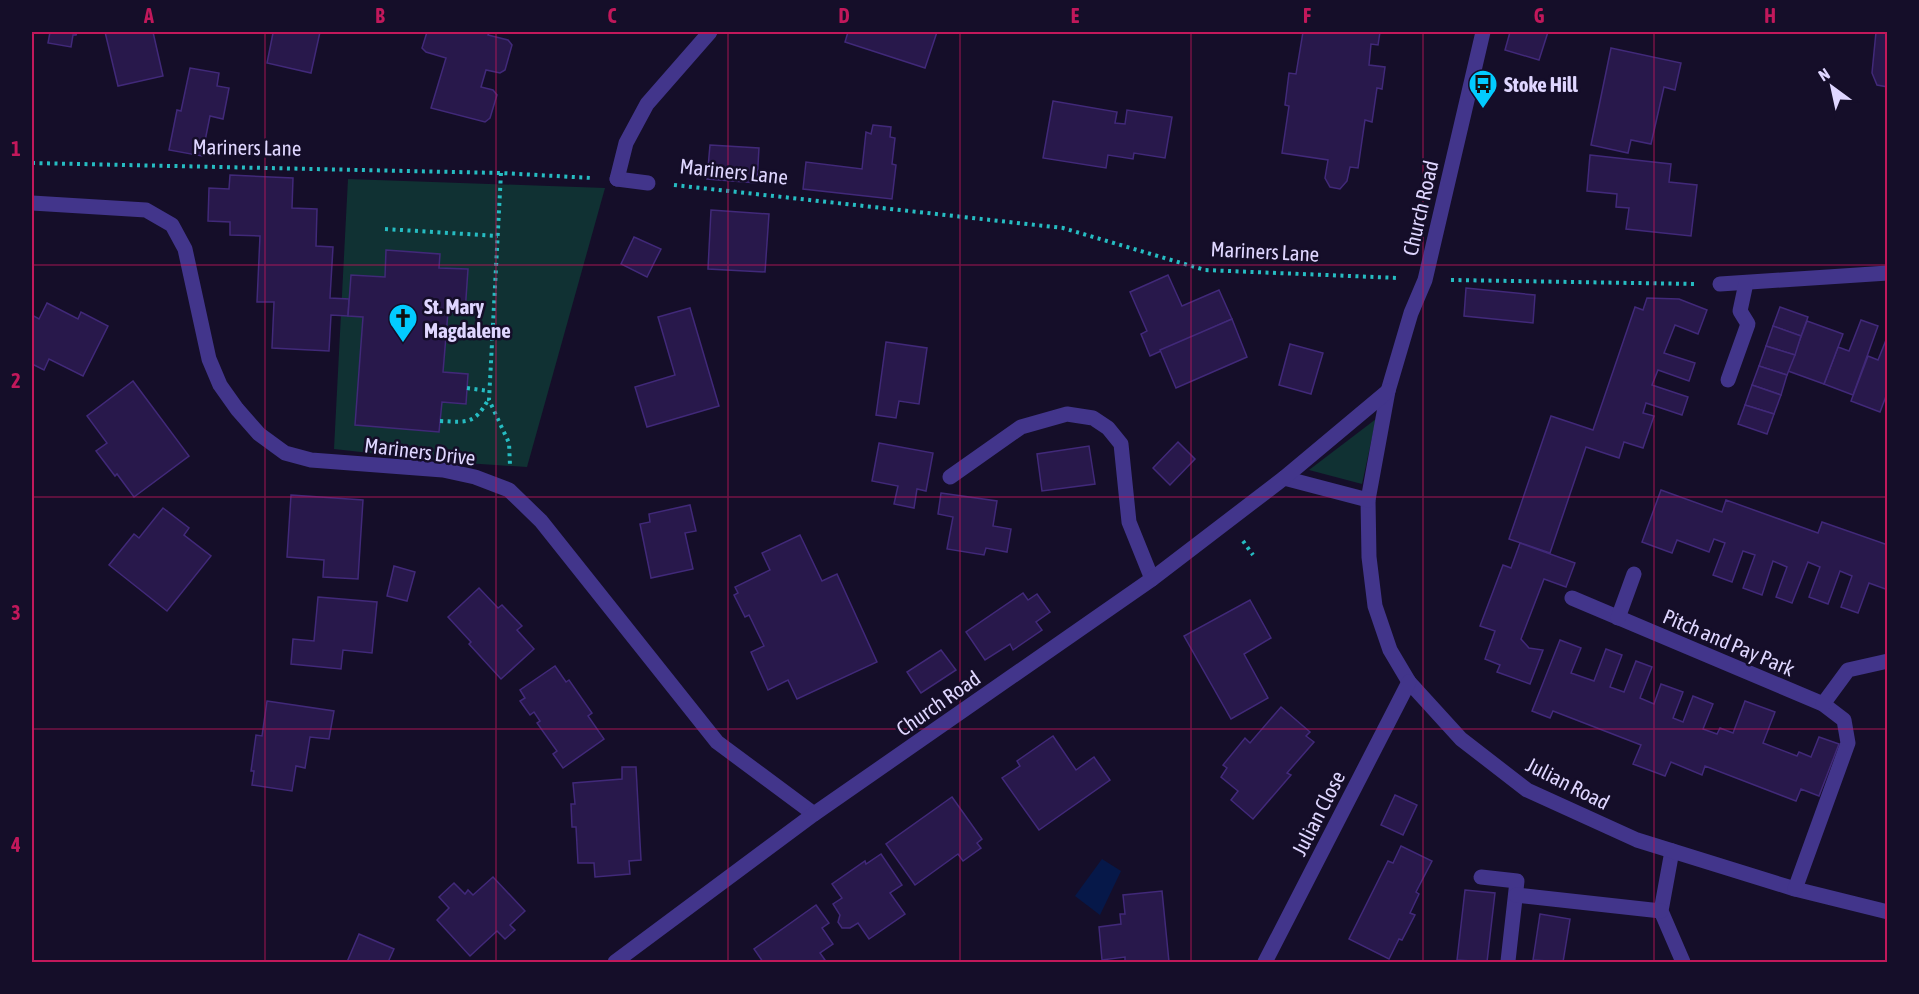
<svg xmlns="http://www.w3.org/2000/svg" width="1919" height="994" viewBox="0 0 1919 994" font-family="'Asap Condensed',sans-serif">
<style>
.green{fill:#103133}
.water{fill:#061849}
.building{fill:#28184b;stroke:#412979;stroke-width:1.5}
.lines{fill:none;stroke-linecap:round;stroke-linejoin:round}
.path{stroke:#26bcc2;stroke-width:4;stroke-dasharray:3 4.5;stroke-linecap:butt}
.service{stroke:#42358b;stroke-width:15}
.minor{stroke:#42358b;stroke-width:15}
.grid{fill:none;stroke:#c2185b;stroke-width:1.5;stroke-opacity:0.55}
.labels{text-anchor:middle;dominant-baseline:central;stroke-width:5;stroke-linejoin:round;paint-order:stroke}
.poi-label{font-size:21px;font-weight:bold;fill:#dfd6ff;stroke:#150e29;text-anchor:start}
.street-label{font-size:21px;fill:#dfd6ff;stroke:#150e29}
.neatline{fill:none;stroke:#c2185b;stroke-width:2}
.grid-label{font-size:20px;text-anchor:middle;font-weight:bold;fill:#c2185b}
</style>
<rect width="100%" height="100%" fill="#150e29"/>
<!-- green -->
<g class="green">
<polygon points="348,179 605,188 527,467 451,462 334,449"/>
<polygon points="1376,419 1362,484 1309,470"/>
</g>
<!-- water -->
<polygon class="water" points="1102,859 1121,871 1100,915 1075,896"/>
<!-- building -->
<g class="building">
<polygon points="50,32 77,32 76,35 73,35 71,47 48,43"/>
<polygon points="105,32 153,32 163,76 118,86"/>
<polygon points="268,32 320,32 311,73 267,63 273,33"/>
<polygon points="427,32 489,32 488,35 508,40 512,45 505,70 500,73 486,70 481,87 493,90 497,95 490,118 485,122 431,108 446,58 426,52 422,48"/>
<polygon points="848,32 937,32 925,68 845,42"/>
<polygon points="1303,32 1380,32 1378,45 1371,44 1369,65 1385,67 1382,89 1377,88 1372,122 1365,120 1358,168 1350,167 1347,181 1340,189 1330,187 1325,178 1328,160 1282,153 1289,106 1285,105 1289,73 1296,74"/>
<polygon points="1510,32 1548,32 1539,60 1505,50"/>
<polygon points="1876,32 1888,32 1888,87 1877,85 1872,73"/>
<polygon points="1611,48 1681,63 1675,90 1664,87 1651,144 1631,140 1628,153 1591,145"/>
<polygon points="190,68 219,73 217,86 229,88 223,119 210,116 202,156 169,150 177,110 181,111"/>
<polygon points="1053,101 1117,112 1115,123 1125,124 1127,110 1172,117 1165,158 1134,153 1133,159 1108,155 1106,168 1043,158"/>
<polygon points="873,125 891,127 890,137 895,138 892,164 896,165 892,199 803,189 806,162 862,169 866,132 871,134"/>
<polygon points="710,145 759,148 757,183 707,179"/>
<polygon points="1590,155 1671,164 1669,182 1697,185 1691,236 1626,229 1629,208 1616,207 1617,194 1587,191"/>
<polygon points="230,175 293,178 292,208 317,209 316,246 333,247 330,298 349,299 348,316 331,315 329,351 272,348 274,302 257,302 260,236 230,235 230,222 208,221 209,188 229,189"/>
<polygon points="711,210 769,214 765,272 708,269"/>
<polygon points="634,237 661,249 647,277 621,264"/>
<polygon points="386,250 440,254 439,268 468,269 465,313 448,312 443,372 468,374 466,404 442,402 439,432 355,425 363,317 348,316 351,275 385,277"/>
<polygon points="1168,275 1182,306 1219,290 1232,319 1150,356 1141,334 1147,331 1130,292"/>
<polygon points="1466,288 1535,295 1533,323 1464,316"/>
<polygon points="1647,298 1679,299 1707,310 1698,334 1675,325 1664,353 1695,363 1689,381 1658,370 1652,385 1688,397 1682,415 1646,403 1643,413 1654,416 1643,448 1624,442 1619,458 1586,447 1550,553 1509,539 1551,416 1593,430 1635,307 1643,310"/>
<polygon points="47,303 78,319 81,312 108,326 83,376 49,359 44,370 32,364 32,315 39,319"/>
<polygon points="1780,307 1808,317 1801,336 1773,326"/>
<polygon points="690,308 719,406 647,427 635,387 675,375 658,317"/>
<polygon points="1232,319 1247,357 1176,388 1160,350"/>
<polygon points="1861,320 1878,326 1853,395 1824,384 1838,347 1849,351"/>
<polygon points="1807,321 1843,334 1824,384 1788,371"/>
<polygon points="1773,326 1801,336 1795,355 1766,346"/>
<polygon points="1888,335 1888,391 1880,412 1851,401 1868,356 1878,360"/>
<polygon points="886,342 927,348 919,404 899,401 896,418 876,415"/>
<polygon points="1290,344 1323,353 1311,394 1279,385"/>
<polygon points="1766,346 1795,355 1787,375 1759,366"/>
<polygon points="1759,366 1787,375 1781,395 1752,385"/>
<polygon points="133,381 189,456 134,497 117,474 115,476 96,451 107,443 87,416"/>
<polygon points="1752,385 1781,395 1774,414 1745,405"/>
<polygon points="1745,405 1774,414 1767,434 1738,424"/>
<polygon points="1178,442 1195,459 1170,485 1153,468"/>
<polygon points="879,443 933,453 926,491 917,489 914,508 894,504 898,486 872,481"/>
<polygon points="1089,446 1095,484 1042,491 1037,454"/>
<polygon points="1661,490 1722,512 1726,500 1818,533 1822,522 1888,545 1888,590 1869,583 1858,613 1841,607 1852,576 1840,571 1828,604 1809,597 1820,567 1808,562 1792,603 1776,597 1787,567 1773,561 1762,595 1743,588 1755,555 1743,551 1732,582 1713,575 1725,543 1714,539 1709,552 1677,540 1672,553 1642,542"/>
<polygon points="941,493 997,501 993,526 1011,529 1007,552 986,548 984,555 947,549 953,517 938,514"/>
<polygon points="291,495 363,500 358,579 323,577 324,560 287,557"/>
<polygon points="690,505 696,531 685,533 693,569 651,578 640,524 650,522 649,514"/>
<polygon points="163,508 189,528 184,535 211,556 167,611 109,565 134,534 139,538"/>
<polygon points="800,535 822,581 837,574 877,662 797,699 788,680 768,690 751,652 764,646 749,615 745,617 734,595 738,593 735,587 770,570 762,553"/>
<polygon points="1520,543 1575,563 1566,587 1544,579 1521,639 1529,648 1543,650 1530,684 1497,672 1500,665 1485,659 1495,631 1480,626 1503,565 1511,568"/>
<polygon points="394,566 415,572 407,601 387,596"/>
<polygon points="479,588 498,608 502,605 522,626 517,630 534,649 501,679 469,644 471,642 448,617"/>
<polygon points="1023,593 1028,600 1037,594 1050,612 1036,622 1042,630 1013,650 1010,644 985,660 966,632"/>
<polygon points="318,597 377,602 372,653 343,650 341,669 291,664 293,639 314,641"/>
<polygon points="1250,600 1271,638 1244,654 1268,698 1231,719 1184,636"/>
<polygon points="1560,640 1581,648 1571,673 1594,681 1606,649 1622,655 1610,687 1624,692 1636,661 1652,667 1640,698 1654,704 1661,684 1683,692 1673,718 1683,722 1693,696 1713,704 1703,729 1717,734 1720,728 1733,733 1745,701 1775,712 1763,743 1797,756 1799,752 1811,757 1819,737 1839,744 1819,796 1801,789 1796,801 1705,766 1702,775 1671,762 1665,776 1633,764 1641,745 1553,711 1550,718 1532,711"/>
<polygon points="941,650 956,670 921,693 907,672"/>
<polygon points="555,666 566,682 569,680 592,713 588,716 604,739 563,768 553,754 557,751 537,723 540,721 534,712 530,715 520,701 525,698 520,690"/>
<polygon points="267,701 334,711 329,739 310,737 305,768 296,766 292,791 252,785 254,771 251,771 256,735 262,736"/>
<polygon points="1281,707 1310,732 1306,736 1314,742 1287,773 1291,775 1253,819 1231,800 1238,791 1221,777 1227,768 1223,765 1245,738 1250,743"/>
<polygon points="1053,736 1076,770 1094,757 1110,780 1039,830 1002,778 1020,766 1017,761"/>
<polygon points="622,767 636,767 641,860 629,861 630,874 595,877 594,863 578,863 576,827 572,827 571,804 575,804 573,783 622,779"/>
<polygon points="1395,795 1417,805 1403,835 1381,825"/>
<polygon points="952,797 982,839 977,843 981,848 963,861 958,854 915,885 886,844"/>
<polygon points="1401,846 1432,861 1416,892 1419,894 1410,913 1415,915 1402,940 1399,939 1389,959 1349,939 1388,861 1393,863"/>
<polygon points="881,854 902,885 890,893 905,914 869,939 858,923 850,928 842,928 838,922 840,915 833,904 842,898 832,884 865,861 866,864"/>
<polygon points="493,877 525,911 510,925 515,930 505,939 497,931 470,956 437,920 449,908 439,897 454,883 465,894 468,890 473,895"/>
<polygon points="1465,890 1495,893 1487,962 1457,960"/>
<polygon points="1162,891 1169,962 1125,962 1125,957 1102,960 1099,927 1121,924 1120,914 1125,914 1123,895"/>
<polygon points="816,905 829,923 822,928 833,944 820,953 825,960 821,962 763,962 754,949"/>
<polygon points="1540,914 1570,919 1563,962 1533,960"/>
<polygon points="359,934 394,949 388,962 347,962"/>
</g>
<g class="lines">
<!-- path -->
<g class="path">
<polyline points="32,163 501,173 592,178"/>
<polyline points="501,173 489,400 509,443 510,465"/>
<polyline points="674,185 1063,228 1205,270 1398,278"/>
<polyline points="385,229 498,236"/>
<polyline points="1451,280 1695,284"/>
<polyline points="467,388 489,391"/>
<path d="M440 421C467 422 474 425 488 400"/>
<polyline points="1243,541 1253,555"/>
</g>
<!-- service -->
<g class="service">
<polyline points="617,179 648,183"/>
<polyline points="1672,851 1661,911 1683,962"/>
<polyline points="1481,877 1517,881 1508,961"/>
<polyline points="1516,895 1661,911"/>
</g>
<!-- minor -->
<g class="minor">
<polyline points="1483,32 1425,280 1411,313 1388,391 1368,500 1369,557 1375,606 1390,650 1409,682 1461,739 1527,790 1637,840 1795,889 1888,912"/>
<polyline points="617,179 626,143 647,104 710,32"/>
<polyline points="32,203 146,210 172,225 185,249 209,359 220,385 237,409 259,434 285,453 311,460 443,470 475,477 509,490 541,521 717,742 814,814"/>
<polyline points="1720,284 1888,273"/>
<polyline points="1728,380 1748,324 1740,311 1746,283"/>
<polyline points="950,477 1021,427 1067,414 1093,418 1108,428 1121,444 1129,522 1152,579"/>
<polyline points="1284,478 1368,500"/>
<polyline points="1572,598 1823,704 1844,720 1848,743 1795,889"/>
<polyline points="1618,618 1634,574"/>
<polyline points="1823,704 1848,670 1888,661"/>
<polyline points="615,962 814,814 1152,579 1284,478 1388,391"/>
<polyline points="1265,962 1409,682"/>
</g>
</g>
<!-- grid -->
<path class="grid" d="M265 32V962M496 32V962M728 32V962M960 32V962M1191 32V962M1423 32V962M1654 32V962M32 265H1888M32 497H1888M32 729H1888"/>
<!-- icons -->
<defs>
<g id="bus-pin" transform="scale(1.5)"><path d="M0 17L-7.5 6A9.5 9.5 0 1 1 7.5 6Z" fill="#02cbff" stroke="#150e29"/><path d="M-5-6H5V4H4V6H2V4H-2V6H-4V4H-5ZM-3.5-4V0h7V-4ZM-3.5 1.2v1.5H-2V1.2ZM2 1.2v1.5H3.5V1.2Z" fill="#111"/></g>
<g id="church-pin" transform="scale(1.5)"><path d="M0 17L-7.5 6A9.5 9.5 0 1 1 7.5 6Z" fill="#02cbff" stroke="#150e29"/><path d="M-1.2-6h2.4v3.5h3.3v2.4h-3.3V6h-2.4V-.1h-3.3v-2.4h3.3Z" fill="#111"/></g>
</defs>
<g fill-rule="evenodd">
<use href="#bus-pin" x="1483" y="84"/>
<use href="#church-pin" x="403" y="318"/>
</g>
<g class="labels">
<!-- poi labels -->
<g class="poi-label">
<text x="1504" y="84">Stoke Hill</text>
<text x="424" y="306">St. Mary<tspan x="424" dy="24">Magdalene</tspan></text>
</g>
<!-- street labels -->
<g class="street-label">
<text transform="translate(247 147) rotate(1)">Mariners Lane</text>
<text transform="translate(734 171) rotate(6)">Mariners Lane</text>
<text transform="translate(1420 208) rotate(-77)">Church Road</text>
<text transform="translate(1265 251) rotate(3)">Mariners Lane</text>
<text transform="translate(420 451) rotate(7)">Mariners Drive</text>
<text transform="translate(1729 642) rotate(23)">Pitch and Pay Park</text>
<text transform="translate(938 703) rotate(-35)">Church Road</text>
<text transform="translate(1568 783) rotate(27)">Julian Road</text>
<text transform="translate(1318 813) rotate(-63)">Julian Close</text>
</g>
</g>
<!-- border -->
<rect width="1919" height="994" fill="none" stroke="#150e29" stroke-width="66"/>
<!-- north arrow -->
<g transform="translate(1832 87) rotate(327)" stroke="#150e29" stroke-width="4.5" paint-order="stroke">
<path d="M0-4.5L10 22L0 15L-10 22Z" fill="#dfd6ff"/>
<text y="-9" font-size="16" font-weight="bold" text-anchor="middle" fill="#dfd6ff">N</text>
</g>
<rect x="33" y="33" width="1853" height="928" class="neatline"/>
<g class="grid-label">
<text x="149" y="23">A</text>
<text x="380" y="23">B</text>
<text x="612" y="23">C</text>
<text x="844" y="23">D</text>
<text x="1075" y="23">E</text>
<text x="1307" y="23">F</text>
<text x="1539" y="23">G</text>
<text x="1770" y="23">H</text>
<text x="16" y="156">1</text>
<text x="16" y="388">2</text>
<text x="16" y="620">3</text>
<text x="16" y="852">4</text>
</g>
</svg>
